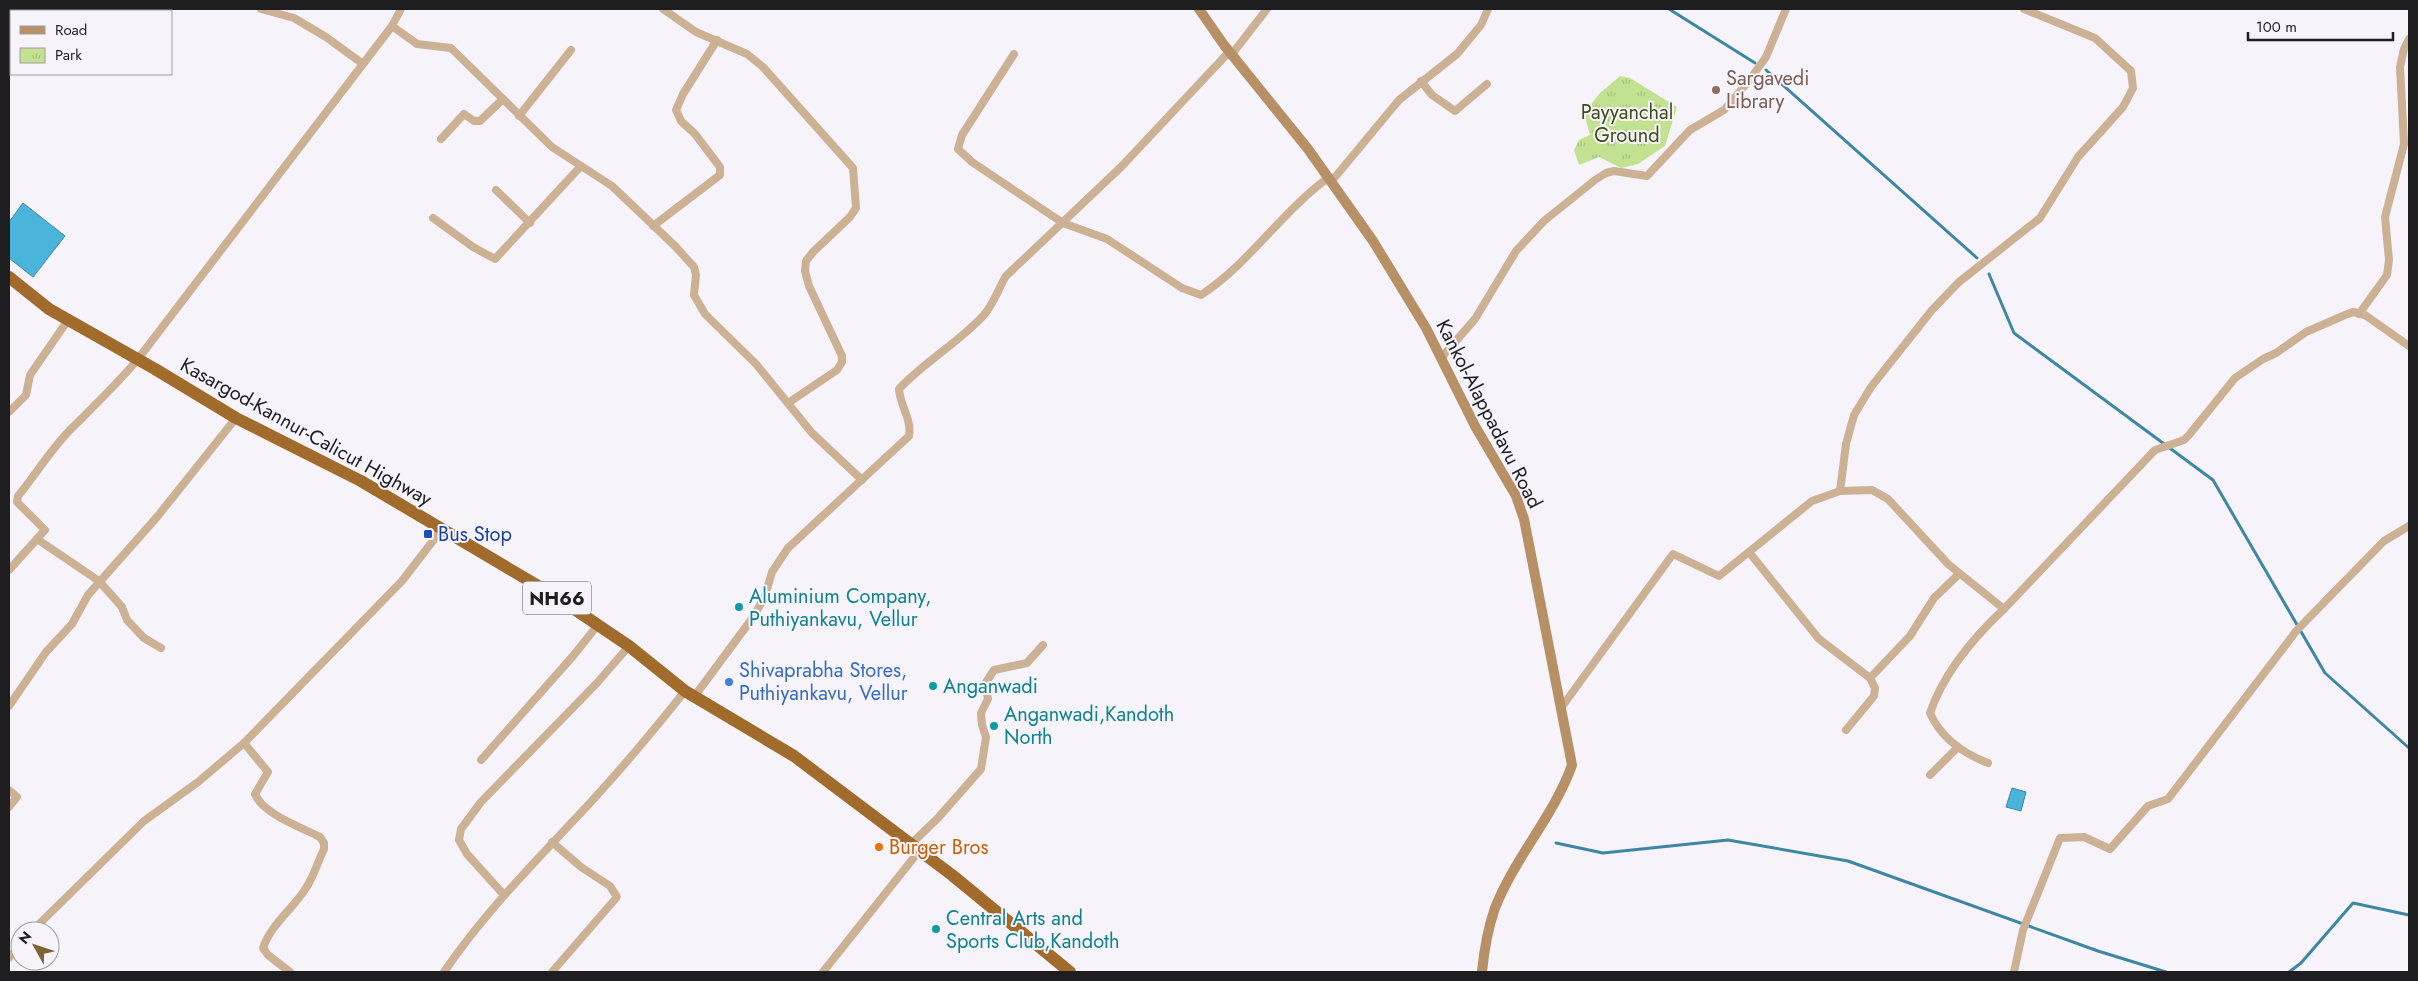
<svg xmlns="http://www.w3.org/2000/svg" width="2418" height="981" viewBox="0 0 2418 981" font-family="Jost,sans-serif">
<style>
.park{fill:url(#park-tufts)}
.water{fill:#4ab4db;stroke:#3d87a3}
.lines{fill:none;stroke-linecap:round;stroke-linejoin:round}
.stream{stroke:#3d87a3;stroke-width:3}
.minor{stroke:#cdb195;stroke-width:8}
.secondary{stroke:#b89065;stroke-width:10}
.trunk{stroke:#a16c2b;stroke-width:12}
.education-dot{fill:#8d6e63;stroke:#f6f3fb;stroke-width:2}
.transit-dot{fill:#1a4fb4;stroke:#f6f3fb;stroke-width:2}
.culture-dot{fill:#0f9aa8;stroke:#f6f3fb;stroke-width:2}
.shop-dot{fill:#3f7fe0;stroke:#f6f3fb;stroke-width:2}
.food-dot{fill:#e8710a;stroke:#f6f3fb;stroke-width:2}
.labels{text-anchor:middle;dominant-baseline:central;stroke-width:4;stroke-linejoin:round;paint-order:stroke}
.shield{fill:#f6f3fb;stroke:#5f5d62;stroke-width:1}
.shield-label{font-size:19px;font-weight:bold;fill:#1e1d20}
.education-label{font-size:20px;fill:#785e54;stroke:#f6f3fb;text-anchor:start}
.park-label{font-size:20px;fill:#3b4e15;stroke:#f6f3fb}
.street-label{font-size:20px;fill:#1e1d20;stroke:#f6f3fb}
.transit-label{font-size:20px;fill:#164399;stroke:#f6f3fb;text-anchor:start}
.culture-label{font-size:20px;fill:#0d838f;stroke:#f6f3fb;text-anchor:start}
.shop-label{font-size:20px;fill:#366cbe;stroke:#f6f3fb;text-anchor:start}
.food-label{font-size:20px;fill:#c56008;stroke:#f6f3fb;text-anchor:start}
</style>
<defs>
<pattern id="park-tufts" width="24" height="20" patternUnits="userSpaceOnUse" patternTransform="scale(1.25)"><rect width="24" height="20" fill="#c3e291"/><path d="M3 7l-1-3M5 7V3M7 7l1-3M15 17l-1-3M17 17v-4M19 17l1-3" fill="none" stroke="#a7c17d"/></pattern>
</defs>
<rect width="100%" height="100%" fill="#f6f3fb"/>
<!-- park -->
<polygon class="park" points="1620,76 1630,78 1677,107 1665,146 1638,164 1621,168 1599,157 1579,165 1574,150 1579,140 1590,135 1584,113 1600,93"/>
<!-- water -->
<g class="water">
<polygon points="23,203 65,236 33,277 9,258 9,222"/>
<polygon points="2012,788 2026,792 2021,811 2006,807"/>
</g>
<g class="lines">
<!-- stream -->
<g class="stream">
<polyline points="1669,9 1755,63"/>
<polyline points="1766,70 1977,258"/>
<polyline points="1989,274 2014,333 2213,480 2325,673 2409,748"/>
<polyline points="1556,843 1603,853 1728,840 1848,861 2098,951 2166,972"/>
<polyline points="2289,972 2301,963 2353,903 2409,915"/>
</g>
<!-- minor -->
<g class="minor">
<polyline points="24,9 25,11"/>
<polyline points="261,9 294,18 326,37 363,64"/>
<polyline points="663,9 696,32 747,54 763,67 853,168 856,208 850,217 813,252 806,261 805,271 809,286 842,356 842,362 837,370 788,403"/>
<polyline points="392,26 417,44 451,48 552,147 612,186 675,246 694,267 696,275 694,295 705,314 756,364 812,433 862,480"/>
<polyline points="9,44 11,40"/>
<path d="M1014 54 962 135 958 149 972 162 1063 223 1107 239 1182 288 1201 295C1249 264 1281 212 1328 178"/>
<polyline points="1232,54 1267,9"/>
<polyline points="1421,81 1432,95 1455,111 1487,84"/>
<polyline points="519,116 571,50"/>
<polyline points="441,139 464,114 474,121 480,121 503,99"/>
<polyline points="1331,182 1399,100 1457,54 1481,25 1488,9"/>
<polyline points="496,190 530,223"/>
<polyline points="433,218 473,247 495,259 581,166"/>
<polyline points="653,226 720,175 720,167 695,134 681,121 676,110 683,94 717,40"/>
<polyline points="2359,314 2387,275 2389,260 2385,217 2404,144 2400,67 2404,49 2409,39"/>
<polyline points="1441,358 1475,319 1516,251 1544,221 1595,180 1606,173 1614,171 1647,176 1690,130 1724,110 1748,82 1766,57 1786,9"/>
<polyline points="9,412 26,395 30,375 68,320"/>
<polyline points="1840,491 1846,444 1854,415 1871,387 1932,310 1959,282 2040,218 2078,157 2123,107 2133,88 2131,71 2095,38 2024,9"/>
<polyline points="37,539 99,581 122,607 127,620 144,638 161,648"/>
<polyline points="1749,552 1819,639 1870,678 1875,688 1874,696 1846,730"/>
<path d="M9 570 45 530 17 502 18 496C37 473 52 447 74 426 96 404 118 383 138 359L392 26 401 9"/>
<polyline points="1870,678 1910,636 1934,598 1959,574"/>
<path d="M694 697 754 616 765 596 772 572 788 548 909 436C912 419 900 406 899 389 924 362 958 343 983 316 994 304 998 289 1006 276L1121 167 1229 52"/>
<polyline points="9,706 46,652 72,624 88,595 157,517 236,418"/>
<polyline points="1561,708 1673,554 1719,576 1812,501 1840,491 1872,490 1888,499 1948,564 2004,609 2155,450 2184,440 2189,435 2235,378 2263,359 2276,353 2306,332 2345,315 2353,312 2365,315 2409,346"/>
<path d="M244 743 268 772 255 794C263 814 301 827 320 837L324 843V849C318 861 314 876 306 888 293 909 271 924 263 948L268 955 290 972"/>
<polyline points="481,760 573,656 597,626"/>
<path d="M1988 763C1962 753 1941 738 1930 713 1944 672 1973 638 2004 609"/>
<polyline points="1930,775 1958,747"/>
<polyline points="9,790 17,797 9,807"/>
<polyline points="552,842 581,867 610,886 617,897 552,972"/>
<polyline points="911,844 938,818 981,769 986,737 982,725 981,713 988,699 985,684 994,670 1027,663 1043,645"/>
<polyline points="504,895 467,854 459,840 461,829 481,802 597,683 629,646"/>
<polyline points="32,931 144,821 198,782 244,743 402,581 442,529"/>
<polyline points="9,958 20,945"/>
<path d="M444 972C482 916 529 868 575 819 614 778 650 735 685 691"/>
<polyline points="823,972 919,851"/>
<polyline points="2014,972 2023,930 2060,838 2084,837 2110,849 2148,806 2168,799 2297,630 2384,541 2409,526"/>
</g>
<!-- secondary -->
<path class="secondary" d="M1199 9 1224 45 1308 149 1373 241 1426 328 1475 426 1516 496 1524 519 1572 765C1554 816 1515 857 1495 908 1488 928 1484 951 1482 972"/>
<!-- trunk -->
<polyline class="trunk" points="9,277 49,309 155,369 236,418 361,481 555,596 629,646 685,691 794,756 952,875 1070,972"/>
</g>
<!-- markers -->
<circle class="education-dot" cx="1716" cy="90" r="5"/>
<rect class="transit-dot" x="423" y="529" width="10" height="10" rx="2.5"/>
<g class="culture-dot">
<circle cx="739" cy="607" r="5"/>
<circle cx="933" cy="686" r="5"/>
<circle cx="994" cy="726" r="5"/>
<circle cx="936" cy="929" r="5"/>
</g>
<circle class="shop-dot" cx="729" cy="682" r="5"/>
<circle class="food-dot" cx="879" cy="847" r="5"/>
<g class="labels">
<!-- shield labels -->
<rect class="shield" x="523" y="581.5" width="68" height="33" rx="4"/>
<g class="shield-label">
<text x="557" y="598">NH66</text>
</g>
<!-- education labels -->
<g class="education-label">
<text x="1726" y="78">Sargavedi<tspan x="1726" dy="23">Library</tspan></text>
</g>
<!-- park labels -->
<g class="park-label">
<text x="1627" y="112">Payyanchal<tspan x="1627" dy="23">Ground</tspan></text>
</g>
<!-- street labels -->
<g class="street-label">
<text transform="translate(1489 414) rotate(63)">Kankol-Alappadavu Road</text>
<text transform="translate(306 432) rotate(29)">Kasargod-Kannur-Calicut Highway</text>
</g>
<!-- transit labels -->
<g class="transit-label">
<text x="438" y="534">Bus Stop</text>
</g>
<!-- culture labels -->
<g class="culture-label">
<text x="749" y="596">Aluminium Company,<tspan x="749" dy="23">Puthiyankavu, Vellur</tspan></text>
<text x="943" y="686">Anganwadi</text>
<text x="1004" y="714">Anganwadi,Kandoth<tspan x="1004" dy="23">North</tspan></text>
<text x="946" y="918">Central Arts and<tspan x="946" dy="23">Sports Club,Kandoth</tspan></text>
</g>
<!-- shop labels -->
<g class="shop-label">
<text x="739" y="670">Shivaprabha Stores,<tspan x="739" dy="23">Puthiyankavu, Vellur</tspan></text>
</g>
<!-- food labels -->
<g class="food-label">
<text x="889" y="847">Burger Bros</text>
</g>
</g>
<!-- border -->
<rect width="2418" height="981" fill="none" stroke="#1e1d20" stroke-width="20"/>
<!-- legend -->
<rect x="10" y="10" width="162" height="65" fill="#f6f3fb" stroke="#a09da3"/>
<rect x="20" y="26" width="25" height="8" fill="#b89065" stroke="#a09da3"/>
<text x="55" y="35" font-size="15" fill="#1e1d20">Road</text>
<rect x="20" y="48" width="25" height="15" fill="url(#park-tufts)" stroke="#a09da3"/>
<text x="55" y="60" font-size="15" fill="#1e1d20">Park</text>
<!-- north arrow -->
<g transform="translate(35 946) rotate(310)"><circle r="24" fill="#f6f3fb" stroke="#a09da3"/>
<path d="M0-4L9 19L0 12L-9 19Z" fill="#7c6435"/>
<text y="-8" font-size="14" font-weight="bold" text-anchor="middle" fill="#1e1d20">N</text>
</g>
<!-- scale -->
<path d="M2248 32v8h145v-8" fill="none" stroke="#1e1d20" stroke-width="2.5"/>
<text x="2256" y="32" font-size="15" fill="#1e1d20" stroke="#f6f3fb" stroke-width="4" paint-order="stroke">100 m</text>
</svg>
